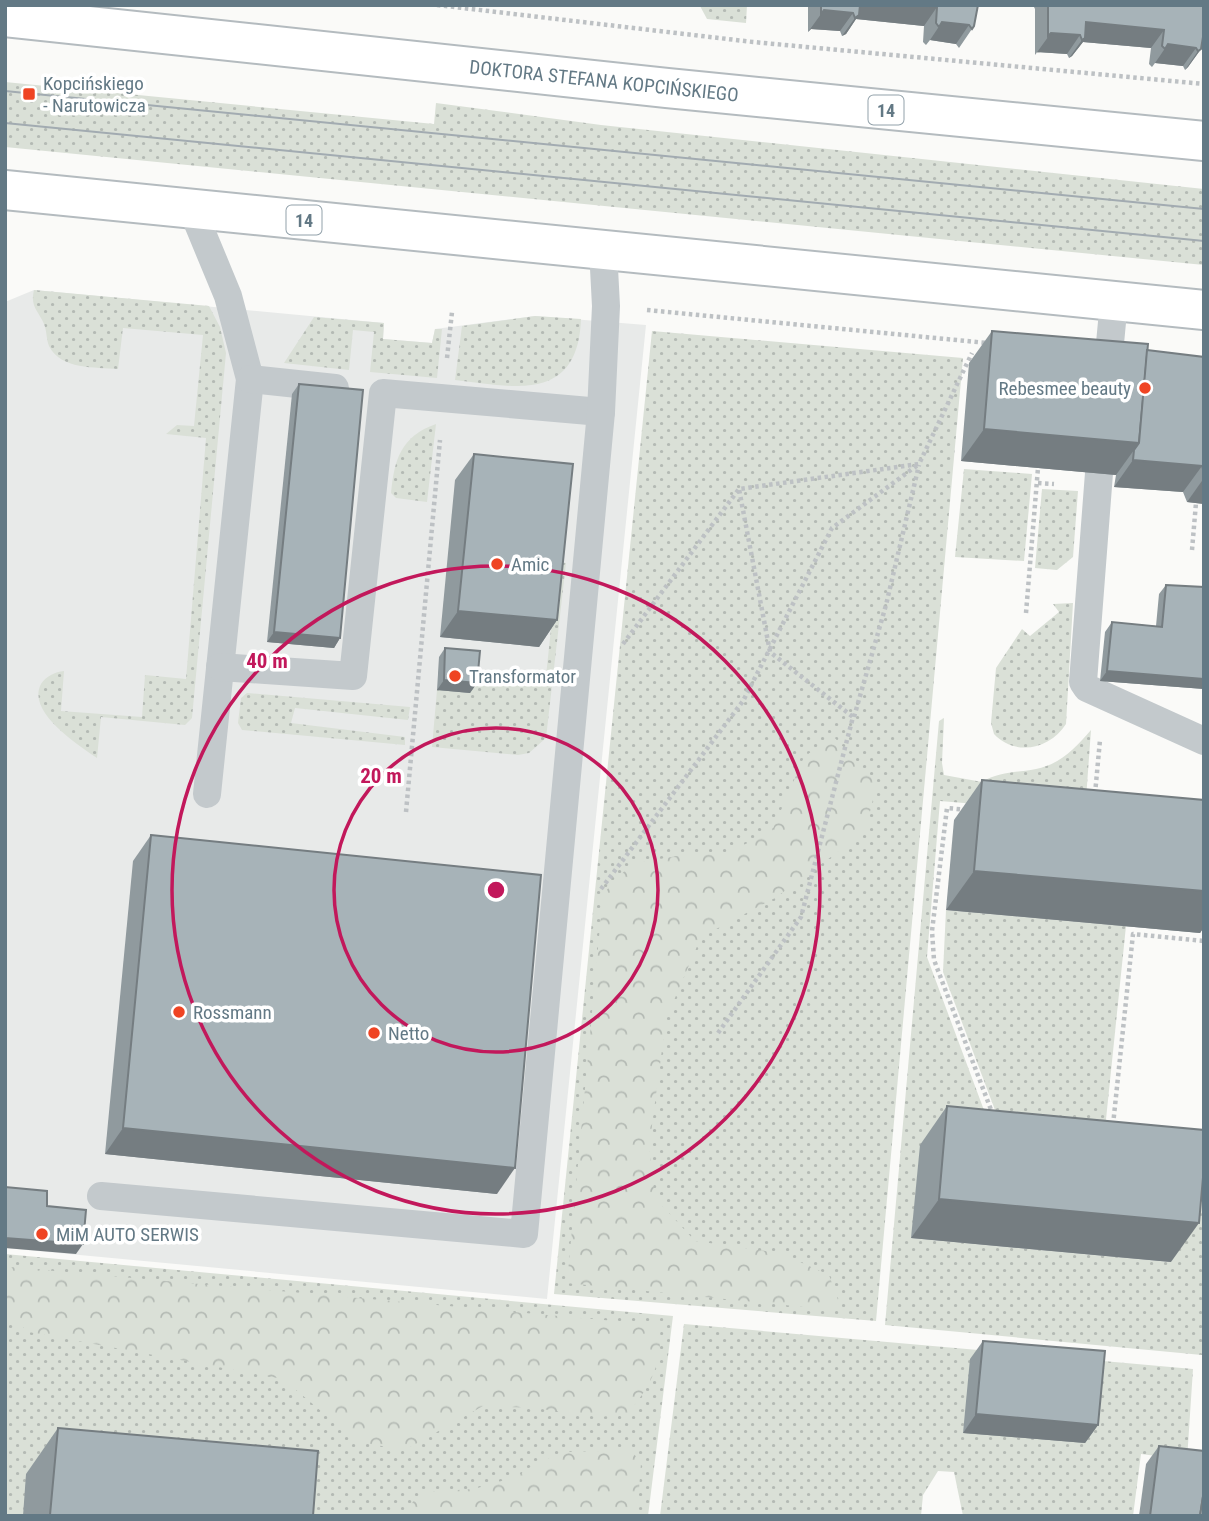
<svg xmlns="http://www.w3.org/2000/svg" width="1209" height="1521" viewBox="0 0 1209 1521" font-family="'Roboto Condensed',sans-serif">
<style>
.built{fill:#e8eae9}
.grass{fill:url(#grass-dots)}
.forest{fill:url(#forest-crowns)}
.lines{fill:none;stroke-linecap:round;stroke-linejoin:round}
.primary-casing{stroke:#b4bbbf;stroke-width:42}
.path{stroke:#bdc1c4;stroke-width:4.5;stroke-dasharray:3.5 3.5;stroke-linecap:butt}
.service{stroke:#c3c9cc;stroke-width:28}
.primary{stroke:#fff;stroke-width:38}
.tram{stroke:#a2abb1;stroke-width:2}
.wall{fill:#909a9e}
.shaded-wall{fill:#757d81}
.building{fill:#a7b3b8;stroke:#757d81;stroke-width:2}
.ring{fill:none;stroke:#c2185b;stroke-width:3.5}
.poi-dot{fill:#ef4423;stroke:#fff;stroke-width:2.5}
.labels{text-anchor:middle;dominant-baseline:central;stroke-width:7;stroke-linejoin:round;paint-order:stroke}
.shield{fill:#fff;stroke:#92a1aa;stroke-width:2}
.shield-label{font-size:18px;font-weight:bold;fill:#637985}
.street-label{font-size:19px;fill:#637985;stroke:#fff}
.poi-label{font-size:19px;fill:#637985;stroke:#fff;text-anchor:start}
.centre{fill:#c2185b;stroke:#fff;stroke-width:3.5}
.ring-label{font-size:21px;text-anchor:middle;font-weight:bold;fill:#c2185b;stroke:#fff;stroke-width:7;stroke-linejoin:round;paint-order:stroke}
</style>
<defs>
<pattern id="grass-dots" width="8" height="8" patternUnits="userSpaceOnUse" patternTransform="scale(1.75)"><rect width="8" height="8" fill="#dae0d7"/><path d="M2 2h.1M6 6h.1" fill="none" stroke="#b4bab4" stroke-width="1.8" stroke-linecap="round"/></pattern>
<pattern id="forest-crowns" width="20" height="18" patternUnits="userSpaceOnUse" patternTransform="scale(1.75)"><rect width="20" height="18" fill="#dae0d7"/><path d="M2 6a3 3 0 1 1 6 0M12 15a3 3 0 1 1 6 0" fill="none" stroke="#b4bab4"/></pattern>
</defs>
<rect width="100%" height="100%" fill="#fafaf8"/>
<!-- built -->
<polygon class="built" points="34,290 384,323 383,339 432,343 435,329 535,316 646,325 547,1299 5,1248 5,302"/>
<!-- grass -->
<g class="grass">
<polygon points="747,5 746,23 707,19 700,6"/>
<polygon points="5,82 434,124 436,103 601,125 1204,189 1204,265 5,147"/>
<path d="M34 290 209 306 220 327 226 353 192 718 185 725 101 717 97 758C79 745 26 712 41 684 46 676 55 672 64 671L61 711 142 717 145 675 186 679 206 438 166 434 177 425 194 426 203 335 123 328 118 369C95 367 61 370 49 346 46 339 47 331 44 324 38 310 30 307 34 290Z"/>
<path d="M535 316 581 319C578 403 514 387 455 380L462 326Z"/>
<polygon points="314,317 384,323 383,339 432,343 435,329 442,329 437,378 370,372 374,332 353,330 349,370 284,363"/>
<polygon points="652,331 963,358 876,1321 554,1294"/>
<path d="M436 424 427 502 396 498 391 493C394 460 401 436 436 424Z"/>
<polygon points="964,469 1032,474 1024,561 955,557"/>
<polygon points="1042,489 1078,491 1073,557 1057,570 1035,568"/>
<polygon points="558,562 566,563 546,738 529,753 518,755 432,747 437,690 472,669 546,676"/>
<path d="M1073 603 1066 724C1050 749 1016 757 994 734L991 723 996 668 1022 629 1030 636 1059 612 1053 604Z"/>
<polygon points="247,693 410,707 408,720 295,708 291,723 405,737 405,745 242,730 238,723 241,698"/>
<path d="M944 718 942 763 944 775 982 782C1001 771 1016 773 1036 769 1061 764 1075 748 1091 730L1085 813 940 801 927 957 988 1121 911 1238 1171 1262 1204 1153 1202 1355 885 1325 939 721Z"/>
<polygon points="946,910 1126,926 1105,1129 998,1118 943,972"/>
<polygon points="5,1254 673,1316 648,1516 5,1516"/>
<polygon points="684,1324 1193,1369 1187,1460 1141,1454 1133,1516 963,1516 954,1472 938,1471 923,1495 921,1516 660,1516"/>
</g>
<!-- forest -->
<g class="forest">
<polygon points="833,736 877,783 865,832 775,898 701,937 666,1019 649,1148 655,1198 695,1241 780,1253 829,1275 842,1311 567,1283 603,894 631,864 683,855 725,854 772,831 804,757"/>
<path d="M10 1267 660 1325C662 1365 652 1383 628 1414L598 1417 535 1408 483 1406 405 1450 358 1442 283 1379 29 1332 5 1313V1275Z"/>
<polygon points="631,1450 641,1463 637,1516 397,1516 424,1492 474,1489 515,1477 540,1461 568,1452"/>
</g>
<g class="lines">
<!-- primary casing -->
<g class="primary-casing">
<g id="primary">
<polyline points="5,17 667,88 1204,141"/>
<polyline points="5,190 1204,310"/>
</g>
</g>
<!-- path -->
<g class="path">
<polyline points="437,5 753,42 1204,84"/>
<polyline points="647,310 987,343"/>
<polyline points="447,358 452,312"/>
<polyline points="1038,483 1054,484"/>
<polyline points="1192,550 1196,503"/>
<polyline points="1026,613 1038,468"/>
<polyline points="623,644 739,489 919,464 972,353"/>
<polyline points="854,717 886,605 919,465"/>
<polyline points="1095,794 1100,740"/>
<polyline points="967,810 947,808 932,931 934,960 993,1115"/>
<polyline points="406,812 440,440"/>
<polyline points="601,889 743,701 832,528 919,464"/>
<polyline points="718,1033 801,917 853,717 770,652 739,489"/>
<polyline points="1113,1125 1133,934 1204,941"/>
</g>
<!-- service -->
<g class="service">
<polyline points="192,209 228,296 250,379 207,794"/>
<polyline points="1107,375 1114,301"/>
<polyline points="250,379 335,388"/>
<polyline points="1099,473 1083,682 1087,688 1204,741"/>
<polyline points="220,667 353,676 383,393 601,412"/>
<polyline points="101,1196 524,1234 601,412 606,306 603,249"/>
</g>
<!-- primary -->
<use href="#primary" class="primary"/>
<!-- tram -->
<g class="tram">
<polyline points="5,91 1204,209"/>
<polyline points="5,123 1204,241"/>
</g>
</g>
<!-- wall -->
<g class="wall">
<polygon points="808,5 978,5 974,26 959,48 956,44 930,40 926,45 923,42 924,26 856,19 846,34 842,36 840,31 811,29 808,32"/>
<polygon points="1033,5 1204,5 1201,49 1188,67 1185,70 1183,66 1155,63 1152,67 1149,64 1151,48 1083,42 1072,56 1069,58 1067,54 1037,52 1035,55 1035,9"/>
<polygon points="992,331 1204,357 1204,504 1187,502 1183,492 1114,487 1116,475 961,461 969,363"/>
<polygon points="299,384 340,638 334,648 267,642 292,394"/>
<polygon points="474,454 557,620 539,647 440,637 455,480"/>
<polygon points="1166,585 1204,689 1100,681 1105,632 1112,622 1156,626 1159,594"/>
<polygon points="445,648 477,683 470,693 437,690 439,657"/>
<polygon points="982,780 1204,800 1204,927 1200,933 946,910 954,820"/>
<polygon points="151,835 497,1194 105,1154 133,861"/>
<polygon points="947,1106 1171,1262 911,1238 920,1145"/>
<polygon points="983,1341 1098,1425 1085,1443 963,1433 970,1359"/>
<polygon points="58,1428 313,1516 23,1516 26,1474"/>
<polygon points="1159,1446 1204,1516 1139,1516 1146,1464"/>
</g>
<!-- shaded-wall -->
<g class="shaded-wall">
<polygon points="857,5 915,5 937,7 924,26 856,19 846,34 842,36 855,18 853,13 840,31 811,29 808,32 824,10"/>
<polygon points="942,22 969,25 956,44 930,40"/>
<polygon points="1086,22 1164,30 1151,48 1083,42 1072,56 1069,58 1082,40 1080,35 1067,54 1037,52 1035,55 1051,33"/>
<polygon points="1168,44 1196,48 1183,66 1155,63"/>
<polygon points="1201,49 1188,67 1185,70 1198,51"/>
<polygon points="984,429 1139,443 1116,475 961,461"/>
<polygon points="1133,460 1202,466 1183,492 1114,487"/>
<polygon points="1204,478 1204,504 1187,502"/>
<polygon points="458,611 557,620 539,647 440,637"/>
<polygon points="274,632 340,638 334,648 267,642"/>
<polygon points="1107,671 1204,679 1204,689 1100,681"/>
<polygon points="444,680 477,683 470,693 437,690"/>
<polygon points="974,871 1204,891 1204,927 1200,933 946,910"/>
<polygon points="123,1128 515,1168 497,1194 105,1154"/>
<polygon points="939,1199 1199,1223 1171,1262 911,1238"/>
<polygon points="5,1238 83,1244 76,1254 5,1248"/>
<polygon points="976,1414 1098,1425 1085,1443 963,1433"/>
</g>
<!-- building -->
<g class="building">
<polygon points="821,5 860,5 859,15 855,18 853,13 824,10 821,14"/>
<polygon points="915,5 978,5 974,26 972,29 969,25 942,22 939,27 936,23 937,7"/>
<polygon points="1048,5 1204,5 1204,31 1201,49 1198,51 1196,48 1168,44 1165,49 1162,46 1164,30 1086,22 1085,38 1082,40 1080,35 1051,33 1048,36"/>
<polygon points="992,331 1148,344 1139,443 984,429"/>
<polygon points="1147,350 1204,357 1204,472 1202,466 1133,460 1134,450 1139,443"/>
<polygon points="299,384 363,390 340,638 274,632"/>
<polygon points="474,454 573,464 557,620 458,611"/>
<polygon points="1166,585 1204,587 1204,679 1107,671 1112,622 1162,627"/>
<polygon points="445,648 480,651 477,683 444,680"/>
<polygon points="982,780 1204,800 1204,891 974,871"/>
<polygon points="151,835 541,875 515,1168 123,1128"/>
<polygon points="947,1106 1204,1130 1204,1166 1199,1223 939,1199"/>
<polygon points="5,1187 47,1191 47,1206 86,1210 83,1244 5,1238"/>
<polygon points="983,1341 1105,1351 1098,1425 976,1414"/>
<polygon points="58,1428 318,1451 313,1516 50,1515"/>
<polygon points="1159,1446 1204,1451 1204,1490 1200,1516 1150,1516"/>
<polygon points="1204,1490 1204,1516 1200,1516"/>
</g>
<!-- distance rings -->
<g class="ring">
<circle cx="496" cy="890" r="162"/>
<circle cx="496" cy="890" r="324"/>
</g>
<!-- markers -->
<g class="poi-dot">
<rect x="22" y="87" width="14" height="14" rx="3.5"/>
<circle cx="1145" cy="388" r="7"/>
<circle cx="497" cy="564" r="7"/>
<circle cx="455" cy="676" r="7"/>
<circle cx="179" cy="1012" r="7"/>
<circle cx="374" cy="1033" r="7"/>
<circle cx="42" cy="1234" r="7"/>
</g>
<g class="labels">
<!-- shield labels -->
<g class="shield">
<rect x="868.5" y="95.5" width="35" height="29" rx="5"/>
<rect x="286.5" y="205.5" width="35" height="29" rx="5"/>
</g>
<g class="shield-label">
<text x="886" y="110">14</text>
<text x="304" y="220">14</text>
</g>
<!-- street labels -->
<g class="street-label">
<text transform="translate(604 81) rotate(6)">DOKTORA STEFANA KOPCIŃSKIEGO</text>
</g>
<!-- poi labels -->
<g class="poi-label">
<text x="43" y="83">Kopcińskiego<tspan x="43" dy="22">- Narutowicza</tspan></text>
<text x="1131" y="388" text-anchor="end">Rebesmee beauty</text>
<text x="511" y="564">Amic</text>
<text x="469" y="676">Transformator</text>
<text x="193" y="1012">Rossmann</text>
<text x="388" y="1033">Netto</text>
<text x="56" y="1234">MiM AUTO SERWIS</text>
</g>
</g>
<circle cx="496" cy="890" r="10" class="centre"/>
<g class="ring-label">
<text x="267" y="668">40 m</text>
<text x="381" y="783">20 m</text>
</g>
<!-- border -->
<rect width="1209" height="1521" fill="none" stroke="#637985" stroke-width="14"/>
</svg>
